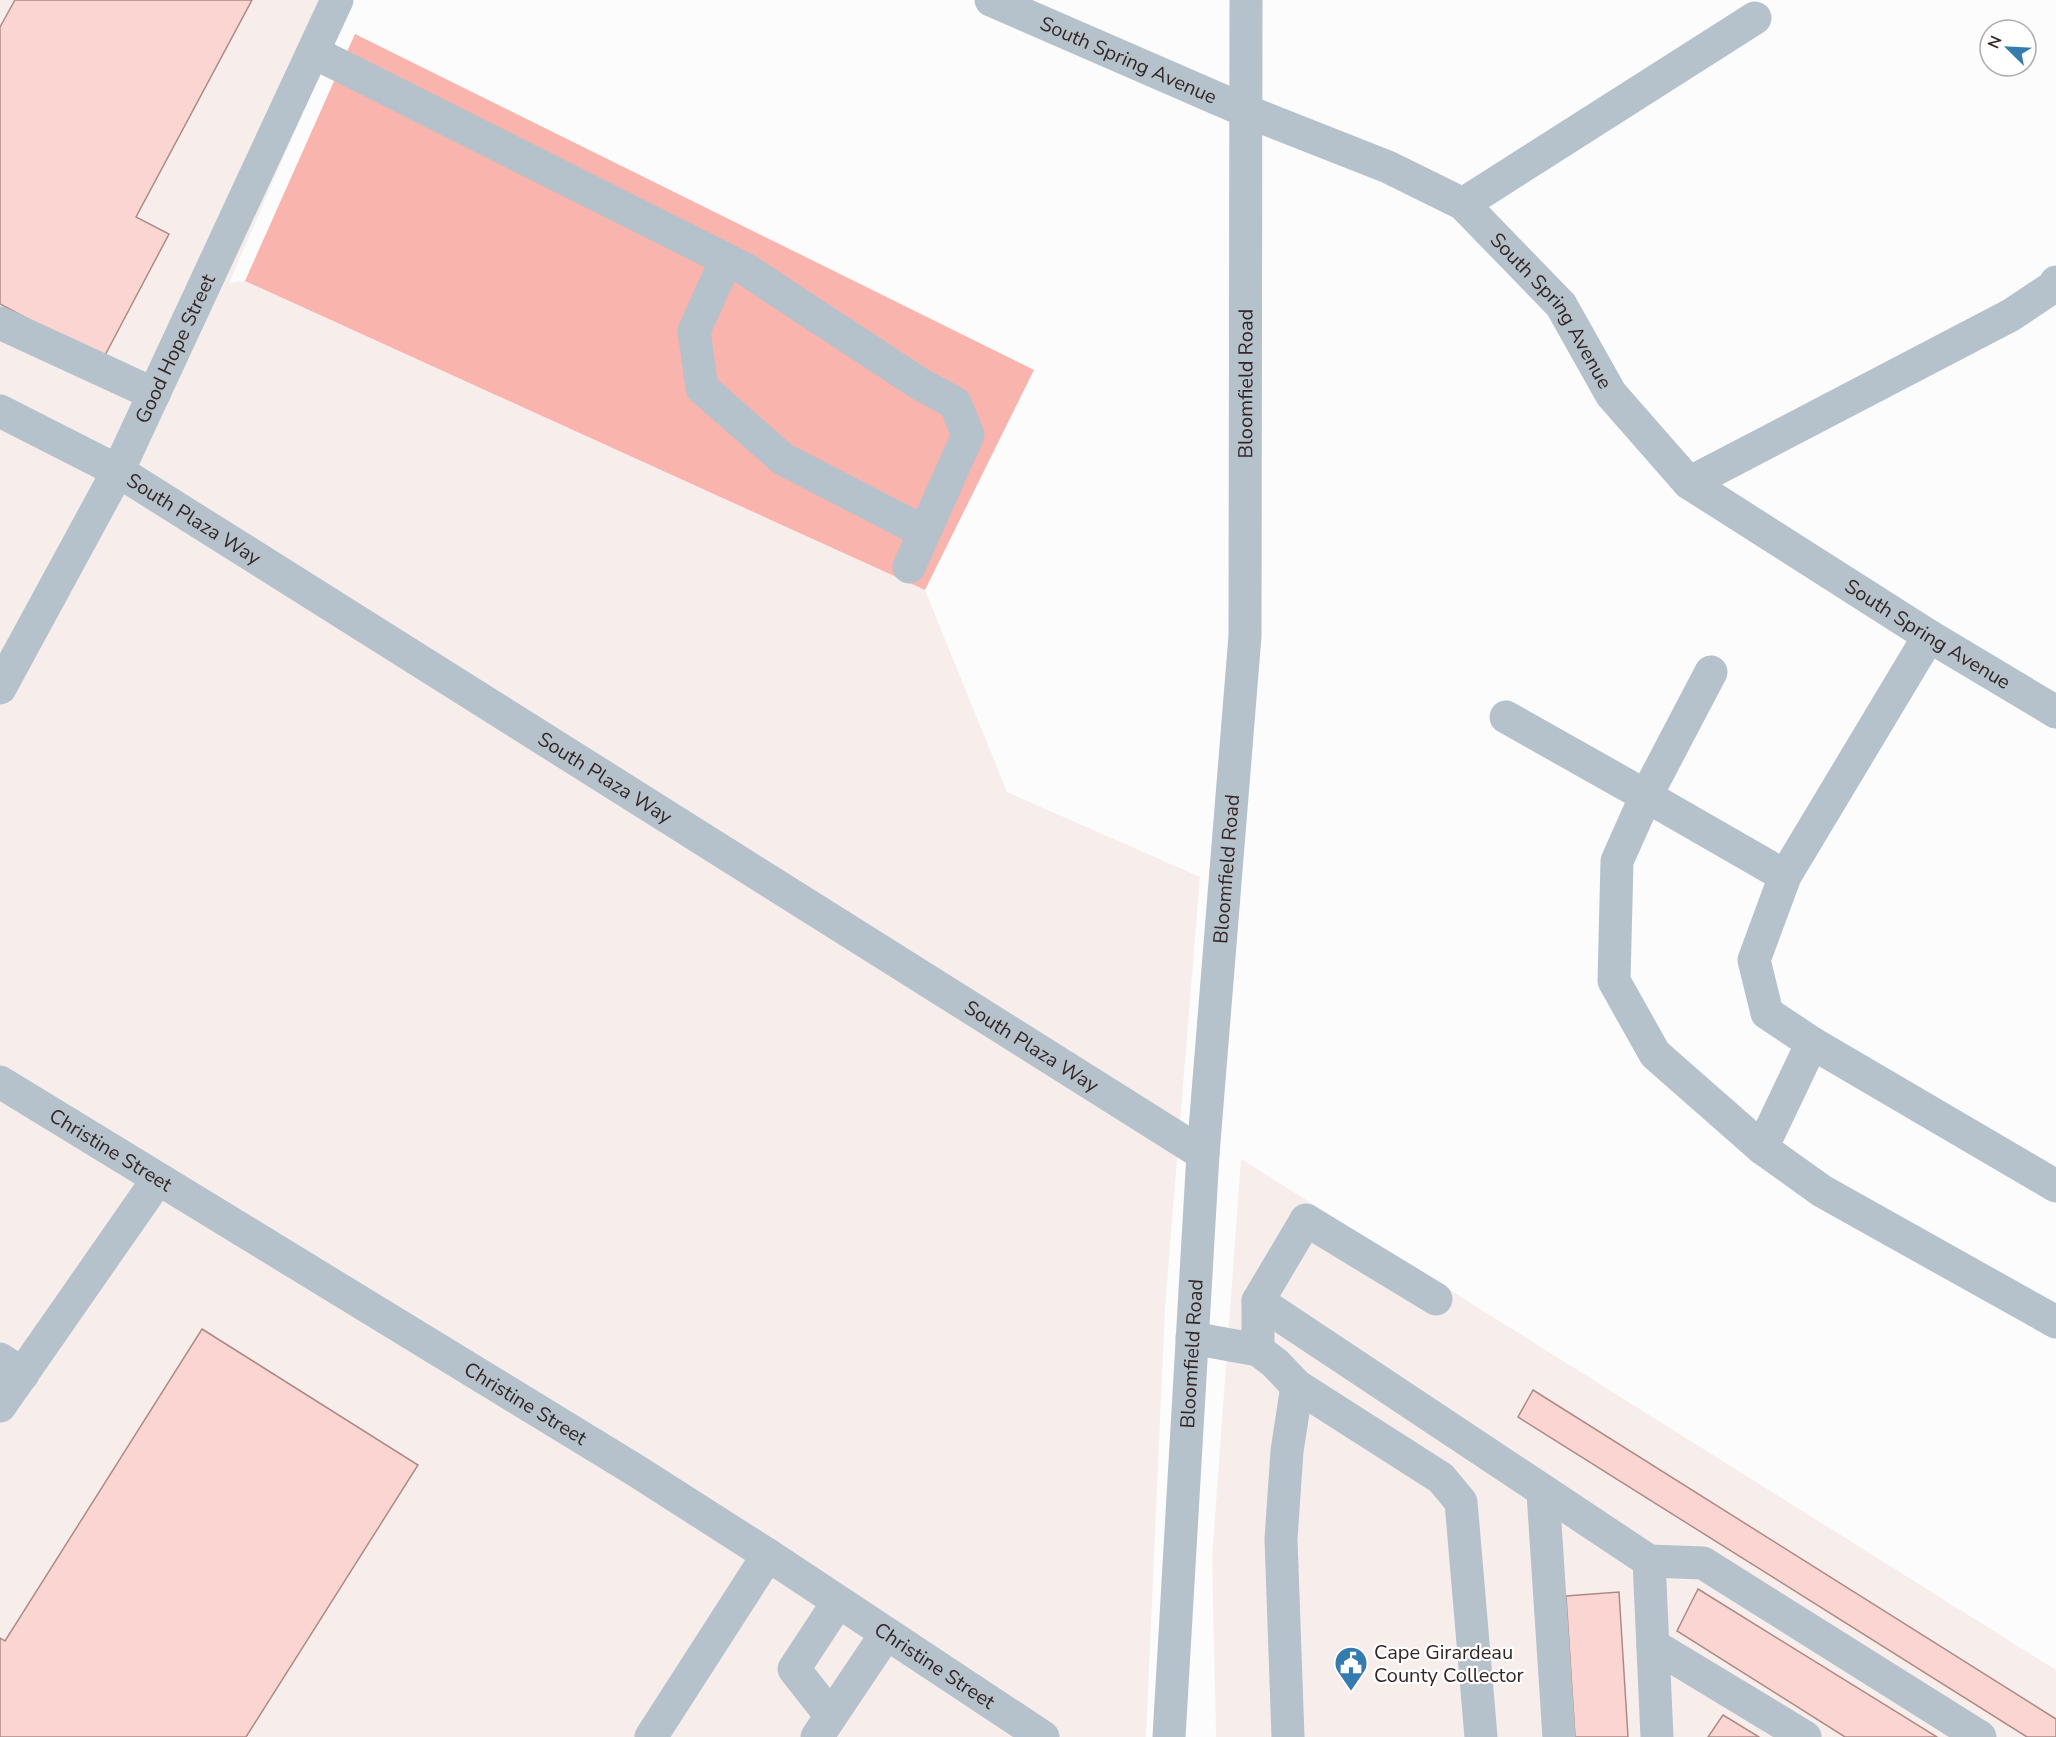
<svg xmlns="http://www.w3.org/2000/svg" width="2056" height="1737" viewBox="0 0 2056 1737" font-family="'Nunito Sans',sans-serif">
<style>
.built{fill:#f7eeec}
.green{fill:#f9b4ad}
.building{fill:#fbd5d1;stroke:#ae8a87;stroke-width:1.5}
.lines{fill:none;stroke-linecap:round;stroke-linejoin:round}
.minor{stroke:#b5c1cb;stroke-width:33}
.labels{text-anchor:middle;dominant-baseline:central;stroke-width:4.5;stroke-linejoin:round;paint-order:stroke}
.street-label{font-size:20px;fill:#352726;stroke:#fff}
.poi-label{font-size:20px;fill:#352726;stroke:#fff;text-anchor:start}
</style>
<rect width="100%" height="100%" fill="#fcfcfc"/>
<!-- built -->
<g class="built">
<polygon points="0,0 352,0 229,283 245,281 925,590 1007,792 1200,877 1165,1308 1146,1737 0,1737"/>
<polygon points="1241,1159 2056,1670 2056,1737 1216,1737 1212,1558"/>
</g>
<!-- green -->
<polygon class="green" points="355,34 1034,370 925,590 245,281"/>
<!-- building -->
<g class="building">
<polygon points="15,0 252,0 136,217 169,234 103,359 0,304 0,27"/>
<polygon points="202,1329 418,1465 246,1737 0,1737 0,1638 5,1641"/>
<polygon points="1533,1390 2056,1719 2056,1737 2027,1737 1518,1417"/>
<polygon points="1698,1589 1937,1737 1845,1737 1677,1631"/>
<polygon points="1619,1592 1628,1737 1575,1737 1566,1596"/>
<polygon points="1723,1715 1759,1737 1708,1737"/>
</g>
<g class="lines">
<!-- minor -->
<g class="minor">
<path id="s1" d="M991 0 1246 111 1388 167 1463 204 1561 305 1611 394 1689 483 1929 636 2056 712"/>
<polyline points="313,52 745,269 920,384 955,403 968,435 909,567"/>
<polyline points="1463,204 1755,18"/>
<polyline points="726,260 694,331 702,388 783,459 924,532"/>
<polyline points="0,323 154,394"/>
<path id="s2" d="M0 411 118 471 1203 1154"/>
<polyline points="1689,483 2011,315 2053,287 2056,282"/>
<polyline points="1929,636 1785,876 1754,960 1767,1013 1812,1043 1762,1148 1822,1191 2056,1322"/>
<path id="s3" d="M0 688 118 471 337 0"/>
<polyline points="1506,717 1646,796 1711,672"/>
<polyline points="1812,1043 2056,1186"/>
<path id="s4" d="M0 1082 635 1470 768 1555 1043 1737"/>
<polyline points="1762,1148 1655,1054 1614,981 1617,861 1646,796 1785,876"/>
<polyline points="1258,1301 1649,1561 1657,1737"/>
<polyline points="1192,1338 1258,1350 1275,1363 1297,1386"/>
<polyline points="1258,1350 1258,1301 1306,1220 1436,1299"/>
<polyline points="0,1359 23,1374"/>
<polyline points="0,1406 158,1179"/>
<polyline points="1543,1493 1559,1737"/>
<polyline points="1649,1561 1703,1563 1980,1737"/>
<polyline points="1653,1645 1805,1737"/>
<polyline points="831,1716 794,1669 838,1602"/>
<polyline points="651,1737 768,1555"/>
<polyline points="817,1737 886,1634"/>
<path id="s5" d="M1169 1737 1203 1154 1245 636 1246 0"/>
<polyline points="1288,1737 1281,1539 1287,1451 1297,1386 1441,1478 1461,1502 1481,1737"/>
</g>
</g>
<!-- icons -->
<defs>
<g id="civic-pin" transform="scale(1.725)"><path d="M0 17L-7.5 6A9.5 9.5 0 1 1 7.5 6Z" fill="#347bb0" stroke="#fff"/><path d="M-.6-6.5H3V-4.5H.6V-3L4-1V1h2V6H-6V1h2V-1L-.6-3ZM-1.2 2.5V6h2.4V2.5Z" fill="#fff"/></g>
</defs>
<g fill-rule="evenodd">
<use href="#civic-pin" x="1351" y="1663"/>
</g>
<g class="labels">
<!-- street labels -->
<g class="street-label">
<text stroke="none"><textPath href="#s1" startOffset="150">South Spring Avenue</textPath></text>
<text stroke="none"><textPath href="#s1" startOffset="654">South Spring Avenue</textPath></text>
<text stroke="none"><textPath href="#s3" startOffset="382">Good Hope Street</textPath></text>
<text stroke="none"><textPath href="#s5" startOffset="1356">Bloomfield Road</textPath></text>
<text stroke="none"><textPath href="#s2" startOffset="222">South Plaza Way</textPath></text>
<text stroke="none"><textPath href="#s1" startOffset="1158">South Spring Avenue</textPath></text>
<text stroke="none"><textPath href="#s2" startOffset="708">South Plaza Way</textPath></text>
<text stroke="none"><textPath href="#s5" startOffset="870">Bloomfield Road</textPath></text>
<text stroke="none"><textPath href="#s2" startOffset="1212">South Plaza Way</textPath></text>
<text stroke="none"><textPath href="#s4" startOffset="130">Christine Street</textPath></text>
<text stroke="none"><textPath href="#s5" startOffset="384">Bloomfield Road</textPath></text>
<text stroke="none"><textPath href="#s4" startOffset="616">Christine Street</textPath></text>
<text stroke="none"><textPath href="#s4" startOffset="1102">Christine Street</textPath></text>
</g>
<!-- poi labels -->
<g class="poi-label">
<text x="1374" y="1652">Cape Girardeau<tspan x="1374" dy="23">County Collector</tspan></text>
</g>
</g>
<!-- north arrow -->
<g transform="translate(2008 48) rotate(294)"><circle r="28" fill="#ffffff" stroke="#aea9a8" stroke-width="1.5"/>
<path d="M0-4.5L10 22L0 15L-10 22Z" fill="#347bb0"/>
<text y="-9" font-size="16" font-weight="bold" text-anchor="middle" fill="#352726">N</text>
</g>
</svg>
